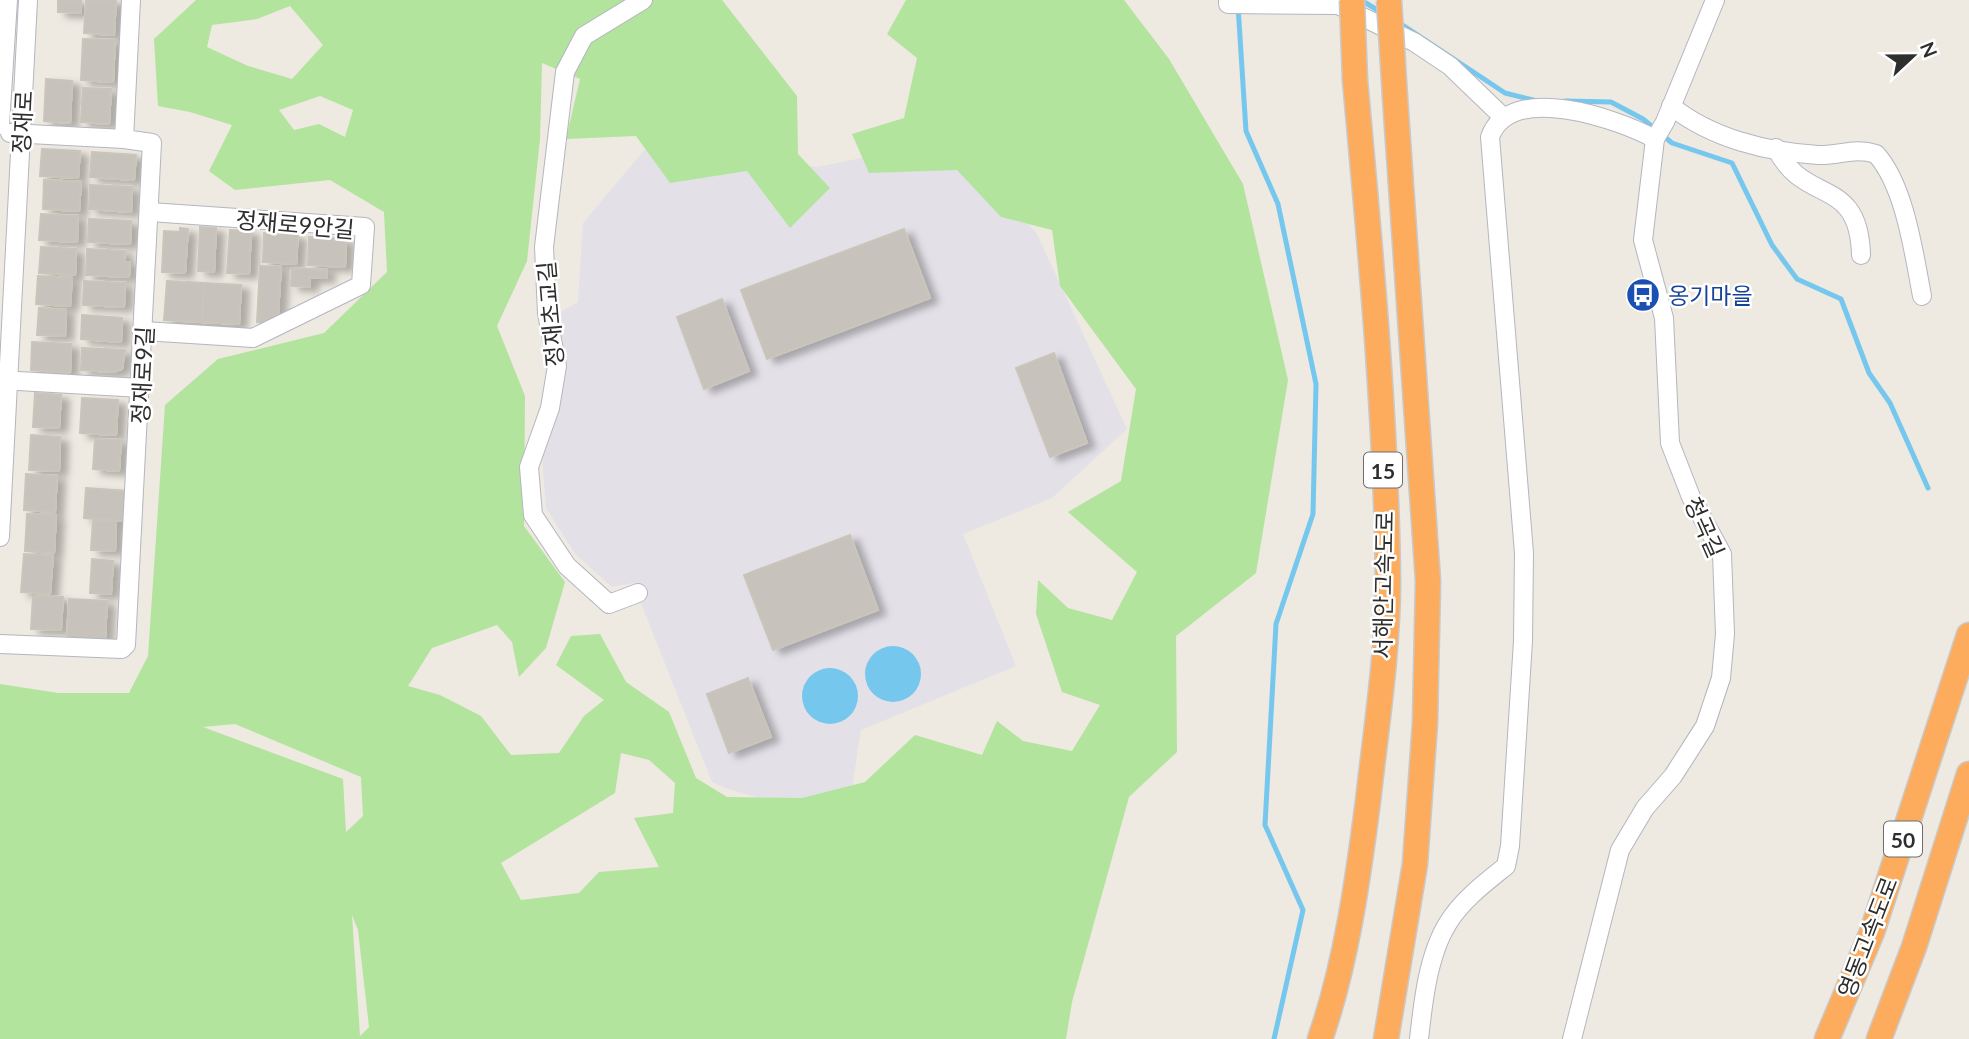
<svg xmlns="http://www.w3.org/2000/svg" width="1969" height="1039" viewBox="0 0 1969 1039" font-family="Lato,'Noto Sans KR',sans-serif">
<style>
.industrial{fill:#e3e1e7}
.green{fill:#b2e49e;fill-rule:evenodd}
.water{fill:#76c7ee}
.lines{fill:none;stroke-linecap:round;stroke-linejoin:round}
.stream{stroke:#76c7ee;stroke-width:5}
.building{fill:#c7c3bc;stroke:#cac5ba;stroke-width:2;filter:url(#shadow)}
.minor-casing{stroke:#b4b6c0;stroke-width:20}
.highway-casing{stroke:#c9c9c9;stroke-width:27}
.minor{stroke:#fff;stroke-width:18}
.highway{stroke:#fdac5d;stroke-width:24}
.highway-bridge-casing{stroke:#c9c9c9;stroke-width:27;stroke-linecap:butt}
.highway-bridge{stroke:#fdac5d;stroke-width:24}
.labels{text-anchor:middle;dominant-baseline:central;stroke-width:5;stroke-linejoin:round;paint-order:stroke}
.shield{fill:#fff;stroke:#6d6d6d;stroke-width:2}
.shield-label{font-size:21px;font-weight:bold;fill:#2e2e2e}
.street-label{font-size:23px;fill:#2e2e2e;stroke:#fff}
.transit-label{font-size:23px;fill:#164399;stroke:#fff;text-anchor:start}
</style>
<defs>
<filter id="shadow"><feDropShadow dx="8" dy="4.5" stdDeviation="3.5" flood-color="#0004"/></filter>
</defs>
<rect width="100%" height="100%" fill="#eee9e1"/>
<!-- industrial -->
<polygon class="industrial" points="657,135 773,165 818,167 885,153 983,173 1037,234 1127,429 1052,498 963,534 1016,666 861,730 852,787 786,806 725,788 712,782 633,583 612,587 576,555 546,508 542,458 566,376 559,313 578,302 583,223"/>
<!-- green -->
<path class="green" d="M196 0H722L797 96 798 154 830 188 790 228 747 171 670 183 636 136 566 139 580 79 542 63 540 139 527 261 497 326 525 396 524 526 565 582 546 648 519 677 512 642 497 625 432 648 408 686 440 695 481 716 511 755 559 753 584 716 604 700 556 665 571 636 600 634 626 682 669 712 696 778 727 797 802 798 865 782 915 735 982 755 997 721 1023 741 1072 751 1100 705 1062 692 1036 614 1038 580 1068 608 1112 620 1137 572 1068 512 1121 481 1136 389 1060 286 1052 230 1001 217 957 170 869 173 852 134 904 118 917 58 887 34 906 0H1124L1169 59 1243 184 1288 380 1256 573 1176 636 1177 752 1129 797 1072 1002 1066 1039H0V684L58 693H129L148 656 165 405 218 359 324 333 387 272 384 212 330 180 235 190 209 171 232 125 190 112 158 106 154 39ZM290 6 323 45 292 79 248 66 207 47 212 25 257 19ZM320 96 353 110 345 137 319 124 294 130 279 110ZM235 724 361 777 363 816 346 832 343 779 203 727ZM621 753 649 760 675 783 673 813 634 818 659 867 599 872 579 893 521 900 501 863 615 793ZM352 915 358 930 369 1027 360 1036Z"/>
<!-- water -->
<g class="water">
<circle cx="893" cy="674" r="28"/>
<circle cx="830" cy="696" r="28"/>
</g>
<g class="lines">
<!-- stream -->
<g class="stream">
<polyline points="1361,0 1384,14"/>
<polyline points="1238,6 1246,131 1278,204 1316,384 1313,514 1276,624 1265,825 1303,910 1274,1039"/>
<polyline points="1398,22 1505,93 1537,101"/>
<polyline points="1565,101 1611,102 1643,119 1672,143 1732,163 1772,245 1797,279 1841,299 1869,373 1890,403 1928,488"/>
</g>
</g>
<!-- building -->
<g class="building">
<polygon points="58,0 81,0 81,13 58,12"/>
<polygon points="86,0 116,0 114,35 84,33"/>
<polygon points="83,39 115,40 113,82 81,80"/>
<polygon points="46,79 72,81 70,123 44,121"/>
<polygon points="83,88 111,89 109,124 81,122"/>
<polygon points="42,149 80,151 78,178 40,176"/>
<polygon points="92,152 136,155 134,180 90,177"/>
<polygon points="44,180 81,182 79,211 43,209"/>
<polygon points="90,185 132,187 131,212 89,209"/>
<polygon points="41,214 78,216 77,242 39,240"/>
<polygon points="89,219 131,221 130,244 88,242"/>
<polygon points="200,227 216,228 214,272 198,271"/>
<polygon points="180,228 188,229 185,273 162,272 164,231 180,232"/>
<polygon points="904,229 930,298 767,359 741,290"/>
<polygon points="230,230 251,231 249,274 227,273"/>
<polygon points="264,233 298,235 296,264 263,262"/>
<polygon points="309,237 346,239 345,267 308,265"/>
<polygon points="41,247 76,249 75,275 39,273"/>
<polygon points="87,249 125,251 124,262 130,262 129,277 86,275"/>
<polygon points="260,266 281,267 278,315 268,323 257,322"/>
<polygon points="292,268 327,270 327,278 310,278 310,287 291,286"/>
<polygon points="38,276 72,278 70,306 36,304"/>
<polygon points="84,281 125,283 124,307 83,305"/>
<polygon points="167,281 204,283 202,322 164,320"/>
<polygon points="204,283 241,285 239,324 202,322"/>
<polygon points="722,299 749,371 704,389 677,317"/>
<polygon points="39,308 66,310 65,336 37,335"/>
<polygon points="82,315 122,318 121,342 81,339"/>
<polygon points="32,342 71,344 70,373 31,370"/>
<polygon points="82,348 125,350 122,369 113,372 81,370"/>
<polygon points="1054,353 1087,443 1050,457 1016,368"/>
<polygon points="35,393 61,395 59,428 33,427"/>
<polygon points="82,398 118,400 116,435 80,433"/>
<polygon points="31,435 60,437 59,471 29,470"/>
<polygon points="95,439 121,440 119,471 93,469"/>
<polygon points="26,474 57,476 55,512 24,510"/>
<polygon points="86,488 127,491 125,521 84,518"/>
<polygon points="27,514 56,515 54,553 25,551"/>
<polygon points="93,520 116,521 115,551 91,550"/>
<polygon points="850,535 878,610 773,650 744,575"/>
<polygon points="24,554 53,556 50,594 21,592"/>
<polygon points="92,559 113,561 111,594 90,593"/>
<polygon points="33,596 63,597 61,630 31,629"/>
<polygon points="69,599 107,601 105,639 67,637"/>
<polygon points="748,678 771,737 729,753 707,694"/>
</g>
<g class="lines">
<!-- minor casing -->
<g class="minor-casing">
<g id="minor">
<polyline points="1228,0 1228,4 1338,5 1414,42 1450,66 1503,117"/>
<path d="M1671 106C1711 138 1766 152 1818 155 1839 156 1854 147 1876 154 1905 186 1914 254 1922 296"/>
<polyline points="0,125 8,0"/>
<polyline points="10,133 124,139"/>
<path d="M1776 148C1804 206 1859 175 1861 255"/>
<polyline points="144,331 253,338 361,285 365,227 150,212"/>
<polyline points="0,380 141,388"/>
<polyline points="0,537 28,0"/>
<polyline points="638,593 609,604 567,566 533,515 529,467 550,408 557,366 547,313 544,247 565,72 584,36 643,0"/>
<polyline points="0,644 122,649 126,645 152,143 124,139 131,0"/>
<path d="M1419 1039C1423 1002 1428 955 1448 923 1462 900 1486 882 1506 866L1510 846 1523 641 1524 553 1490 137C1510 81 1618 119 1655 139"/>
<polyline points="1572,1039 1620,850 1645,808 1673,776 1705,726 1721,678 1725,634 1722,554 1691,497 1670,443 1664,318 1643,240 1655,139 1665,122 1715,0"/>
</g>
</g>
<!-- highway casing -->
<g class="highway-casing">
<g id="highway">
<path d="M1320 1039C1346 965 1358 879 1368 801 1376 729 1388 653 1388 580 1386 413 1370 246 1355 80"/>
<polyline points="1386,1039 1415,864 1425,723 1428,581 1395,97"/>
<polyline points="1827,1039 1872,932 1969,635"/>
<polyline points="1879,1039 1914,947 1969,774"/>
</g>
</g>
<!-- minor -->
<use href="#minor" class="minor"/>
<!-- highway -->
<use href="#highway" class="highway"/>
<!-- highway-bridge casing -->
<g class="highway-bridge-casing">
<g id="highway-bridge">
<polyline points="1352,0 1355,80"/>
<polyline points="1389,0 1395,97"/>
</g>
</g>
<!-- highway-bridge -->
<use href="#highway-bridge" class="highway-bridge"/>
</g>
<!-- icons -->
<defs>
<g id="bus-disc" transform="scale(1.75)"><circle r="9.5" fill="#1a4fb4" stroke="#fff"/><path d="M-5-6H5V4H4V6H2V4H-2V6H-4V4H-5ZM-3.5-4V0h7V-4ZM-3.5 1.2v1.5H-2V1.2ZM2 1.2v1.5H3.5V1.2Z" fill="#fff"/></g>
</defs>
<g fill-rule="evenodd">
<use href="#bus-disc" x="1643" y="295"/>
</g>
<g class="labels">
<!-- shield labels -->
<g class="shield">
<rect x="1364" y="452.5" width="38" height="35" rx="5"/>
<rect x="1884" y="821.5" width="38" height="35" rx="5"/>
</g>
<g class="shield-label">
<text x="1383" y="470">15</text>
<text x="1903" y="839">50</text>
</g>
<!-- street labels -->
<g class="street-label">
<text transform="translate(22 122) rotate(-87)">정재로</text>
<text transform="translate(295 224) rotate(5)">정재로9안길</text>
<text transform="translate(550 314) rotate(-95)">정재초교길</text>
<text transform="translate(142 375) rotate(-87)">정재로9길</text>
<text transform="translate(1705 527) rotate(66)">청곡길</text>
<text transform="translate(1383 585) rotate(-89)">서해안고속도로</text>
<text transform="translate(1867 937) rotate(-69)">영동고속도로</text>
</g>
<!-- transit labels -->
<g class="transit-label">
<text x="1668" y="295">옹기마을</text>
</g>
</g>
<!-- north arrow -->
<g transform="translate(1913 56) rotate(68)" stroke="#ffffff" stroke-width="5" paint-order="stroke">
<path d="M0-5L12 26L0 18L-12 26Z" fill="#2e2e2e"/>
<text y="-10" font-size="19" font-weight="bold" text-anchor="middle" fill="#2e2e2e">N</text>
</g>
</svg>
